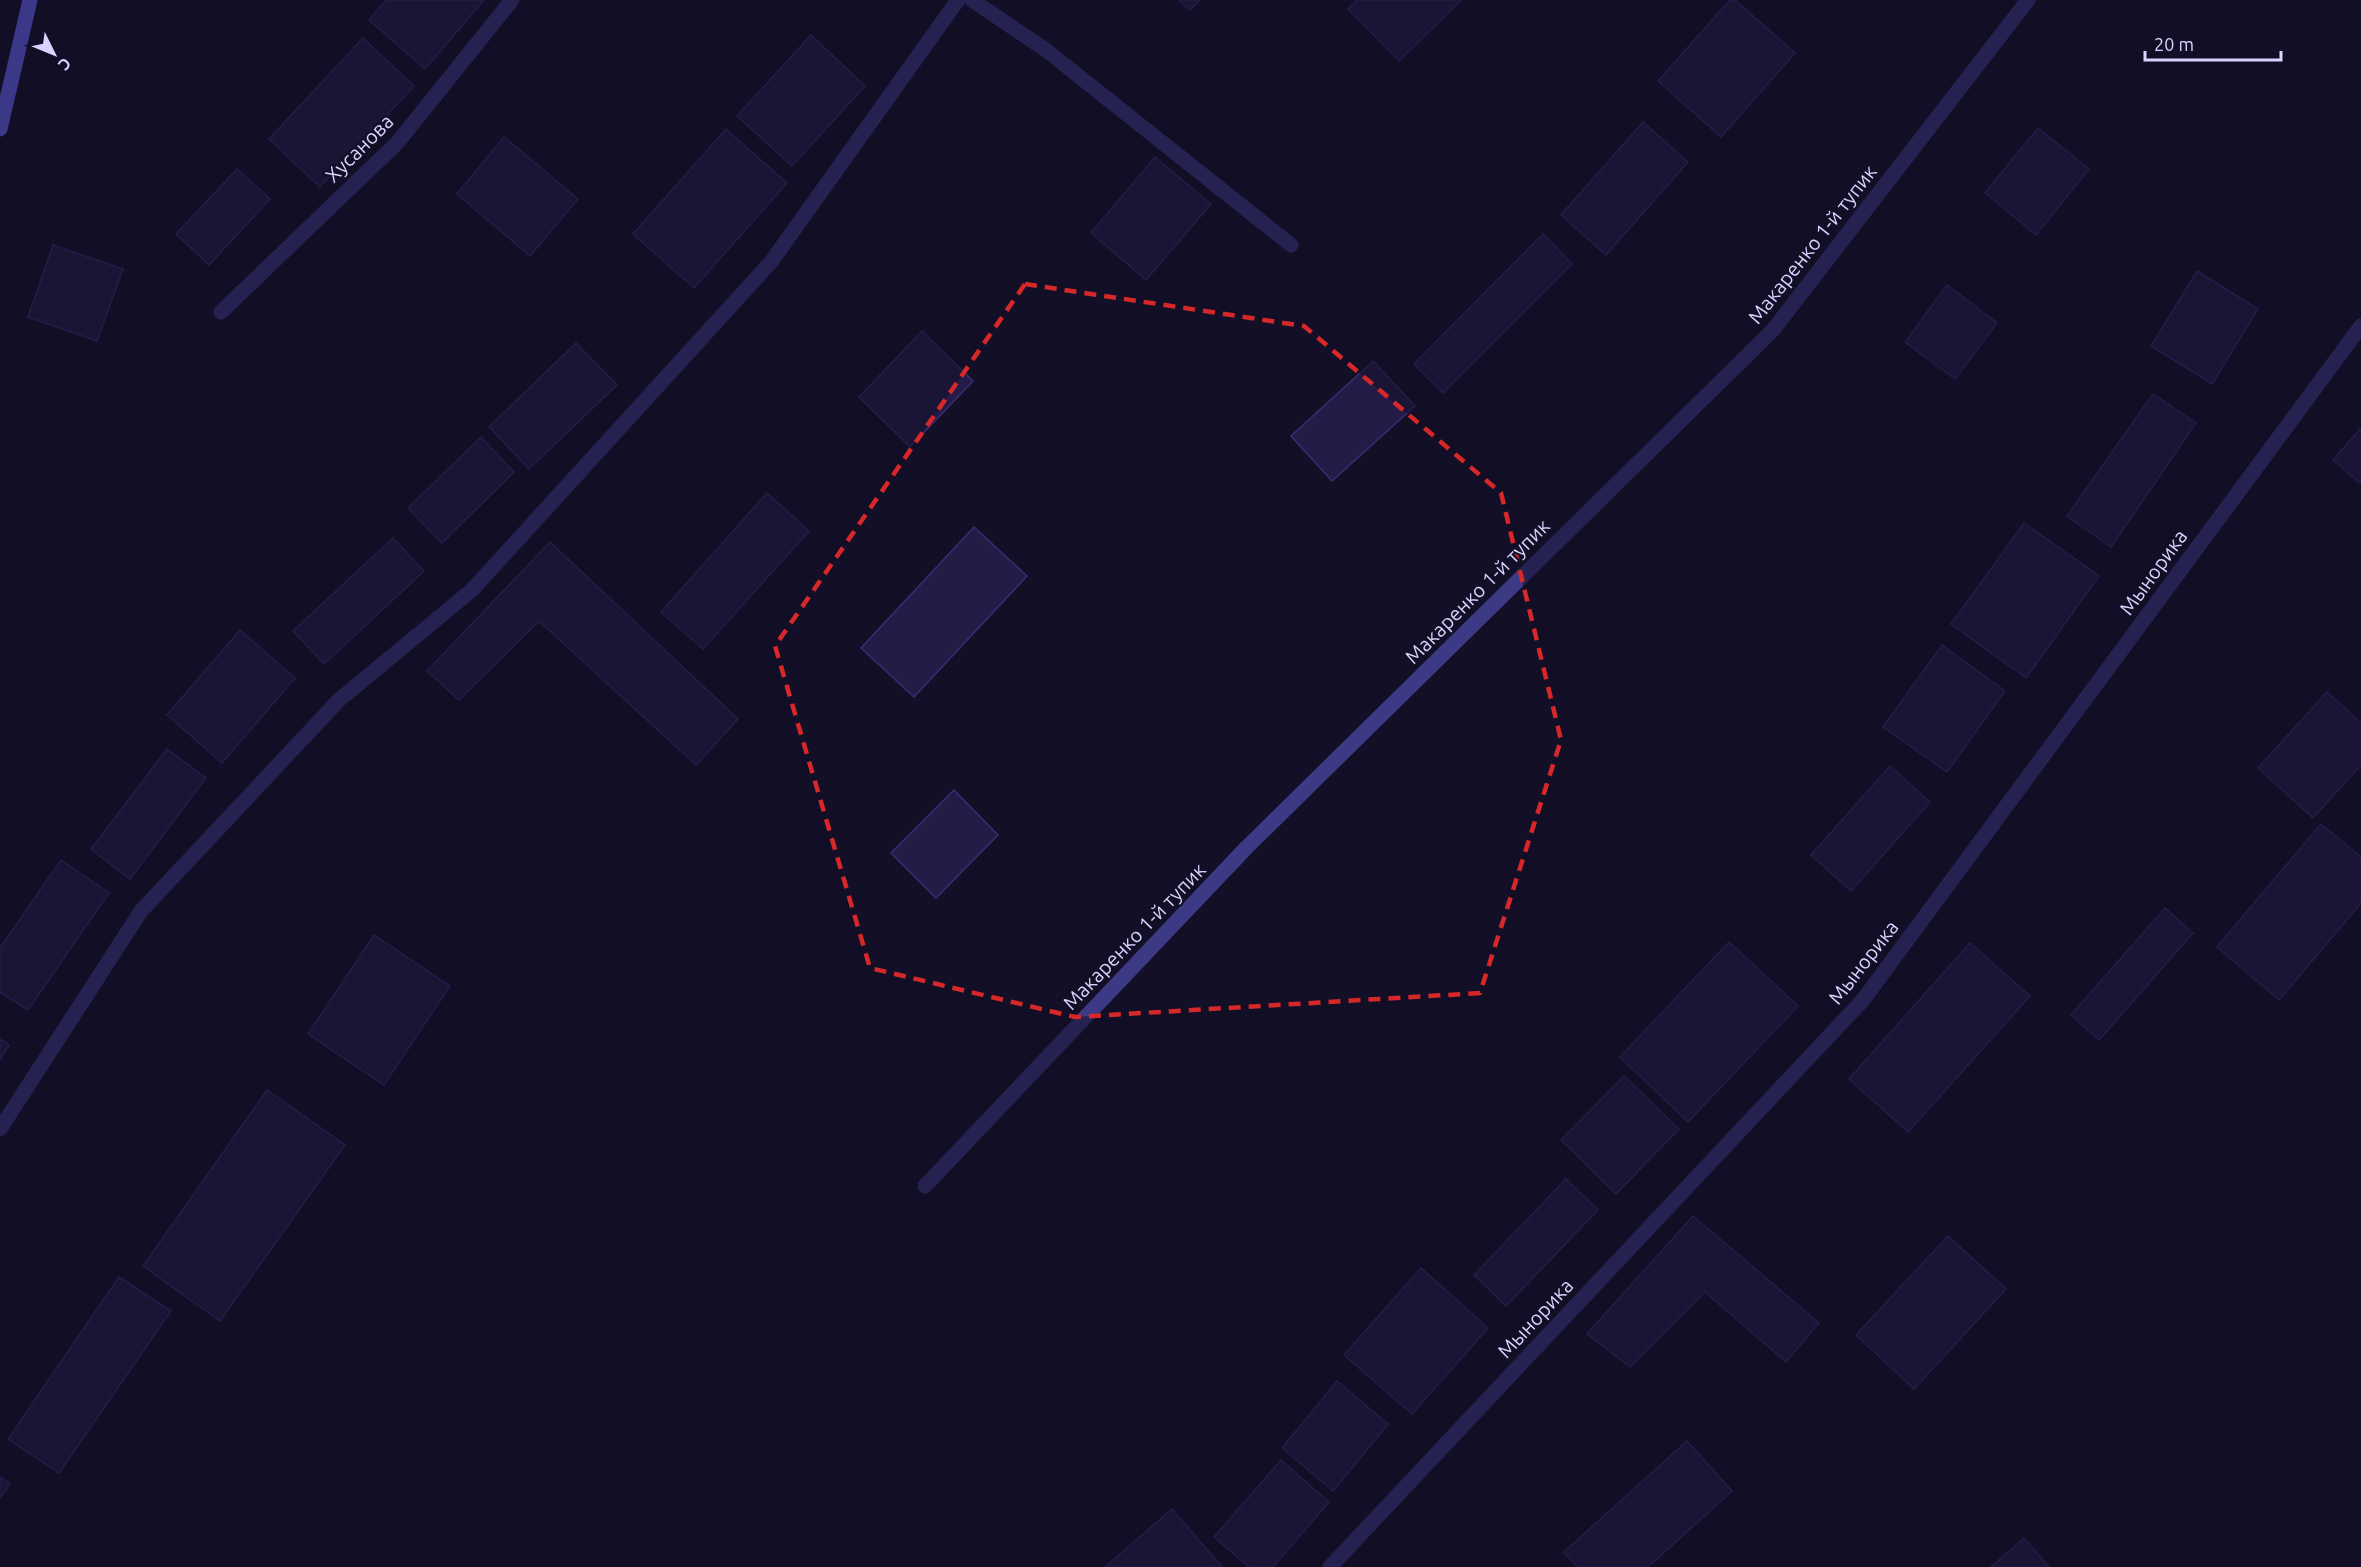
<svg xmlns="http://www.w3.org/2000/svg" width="2361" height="1567" viewBox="0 0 2361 1567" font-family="Ubuntu,sans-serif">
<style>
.building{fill:#241b47;stroke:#3b2d73;stroke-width:1.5}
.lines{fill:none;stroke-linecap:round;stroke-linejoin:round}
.street{stroke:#3d3a85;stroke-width:15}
.secondary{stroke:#6f6bff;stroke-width:15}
.marked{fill:none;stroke:#d62828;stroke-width:4.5;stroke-dasharray:12 8;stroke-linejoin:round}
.labels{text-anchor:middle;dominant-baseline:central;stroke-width:4.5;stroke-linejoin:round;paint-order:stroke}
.street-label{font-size:20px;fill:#d9d4ff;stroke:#130f26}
</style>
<rect width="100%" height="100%" fill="#130f26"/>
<!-- building -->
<g class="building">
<polygon points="386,0 484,0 425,69 369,20"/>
<polygon points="1179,0 1200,0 1190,10"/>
<polygon points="1357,0 1461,0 1399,61 1348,9"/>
<polygon points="1730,0 1735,0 1795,53 1721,137 1658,81"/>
<polygon points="811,35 865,86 792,166 737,116"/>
<polygon points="363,38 414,86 320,187 269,139"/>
<polygon points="1643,122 1688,162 1606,255 1561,215"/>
<polygon points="2038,128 2089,169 2036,235 1985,193"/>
<polygon points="726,129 787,183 694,288 633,234"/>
<polygon points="504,137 578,199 530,256 457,194"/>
<polygon points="1155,157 1211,204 1146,280 1091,233"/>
<polygon points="237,169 270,199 209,265 176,234"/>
<polygon points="1543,234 1572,264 1443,393 1414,364"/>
<polygon points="53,245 123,269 97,341 28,317"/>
<polygon points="2197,271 2258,309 2212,384 2151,346"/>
<polygon points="1947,285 1997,323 1955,379 1905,342"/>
<polygon points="922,331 973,381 910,447 859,397"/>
<polygon points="576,343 617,385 529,469 489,427"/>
<polygon points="1373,361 1415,406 1332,481 1291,436"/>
<polygon points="2153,394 2196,423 2111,547 2067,516"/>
<polygon points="2361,428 2361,484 2333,460"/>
<polygon points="481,437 514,472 442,543 408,508"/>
<polygon points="767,493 809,531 703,649 661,612"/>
<polygon points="2024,523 2099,576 2026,678 1951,624"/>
<polygon points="974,527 1027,576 914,697 861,648"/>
<polygon points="393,538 424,571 324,664 293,631"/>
<polygon points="550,542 738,719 696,765 539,621 459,700 427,671"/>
<polygon points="240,630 295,678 222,763 167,715"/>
<polygon points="1942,645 2005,691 1947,772 1883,727"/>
<polygon points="2327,692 2361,723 2361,765 2313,818 2258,768"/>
<polygon points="167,749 206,778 130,879 91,849"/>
<polygon points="1890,766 1930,802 1851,891 1811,855"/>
<polygon points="954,790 998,835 936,898 891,853"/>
<polygon points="2321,824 2361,857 2361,903 2279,1000 2217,947"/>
<polygon points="61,860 109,893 28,1010 0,992 0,948"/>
<polygon points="2165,908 2193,933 2099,1040 2071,1015"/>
<polygon points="374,935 450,986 384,1085 308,1034"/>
<polygon points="1729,942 1798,1006 1688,1122 1620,1057"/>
<polygon points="1970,943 2030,996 1908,1132 1849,1079"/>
<polygon points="0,1039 9,1045 0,1060"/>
<polygon points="1624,1076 1679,1129 1616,1194 1561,1140"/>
<polygon points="267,1090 345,1145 220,1321 143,1266"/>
<polygon points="1566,1179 1598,1210 1506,1306 1474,1275"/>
<polygon points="1693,1216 1819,1323 1786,1362 1705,1292 1630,1367 1587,1334"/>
<polygon points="1948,1236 2006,1289 1914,1389 1856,1335"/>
<polygon points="1421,1268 1488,1328 1412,1414 1344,1355"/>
<polygon points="119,1277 171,1311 59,1473 8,1439"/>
<polygon points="1337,1381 1388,1424 1333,1491 1282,1448"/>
<polygon points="1687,1441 1732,1491 1648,1567 1577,1567 1564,1552"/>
<polygon points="1281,1460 1329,1502 1273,1567 1249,1567 1214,1537"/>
<polygon points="0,1477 10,1484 0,1498"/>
<polygon points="1172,1509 1222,1567 1105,1567"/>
<polygon points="2024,1538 2049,1567 1991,1567"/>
</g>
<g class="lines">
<!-- street -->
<g class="street">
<polyline points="972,0 1046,50 1291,245"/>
<polyline points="221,312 397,143 512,0"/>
<polyline points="0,1129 141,911 339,700 472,590 771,262 958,0"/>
<polyline points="925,1186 1247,847 1773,330 2028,0"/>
<polyline points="1330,1567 1863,1000 2361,326"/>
</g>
<!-- secondary -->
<polyline class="secondary" points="0,129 30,0"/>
</g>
<!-- marked area -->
<path d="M0 0H2361V1567H0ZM1025 284 1304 326 1501 493 1561 740 1480 993 1075 1017 870 968 775 646Z" fill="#130f26" fill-opacity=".55" fill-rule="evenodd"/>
<path class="marked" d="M1025 284 1304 326 1501 493 1561 740 1480 993 1075 1017 870 968 775 646Z"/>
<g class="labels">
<!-- street labels -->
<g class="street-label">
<text transform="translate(359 148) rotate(-45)">Хусанова</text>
<text transform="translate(1812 244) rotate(-52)">Макаренко 1-й тупик</text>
<text transform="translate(2153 572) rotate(-54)">Мынорика</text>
<text transform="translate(1477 591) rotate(-45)">Макаренко 1-й тупик</text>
<text transform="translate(1134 936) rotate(-46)">Макаренко 1-й тупик</text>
<text transform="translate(1863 962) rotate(-52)">Мынорика</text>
<text transform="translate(1535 1318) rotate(-47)">Мынорика</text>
</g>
</g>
<!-- north arrow -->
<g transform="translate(54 54) rotate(133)" stroke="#130f26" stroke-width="4.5" paint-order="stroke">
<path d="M0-4.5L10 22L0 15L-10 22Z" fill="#d9d4ff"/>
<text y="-9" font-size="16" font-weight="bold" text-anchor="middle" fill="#d9d4ff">С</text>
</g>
<!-- scale -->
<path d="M2145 51v9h136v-9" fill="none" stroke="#d9d4ff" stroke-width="3"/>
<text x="2154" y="51" font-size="18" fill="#d9d4ff" stroke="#130f26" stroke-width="4.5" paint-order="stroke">20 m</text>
</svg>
